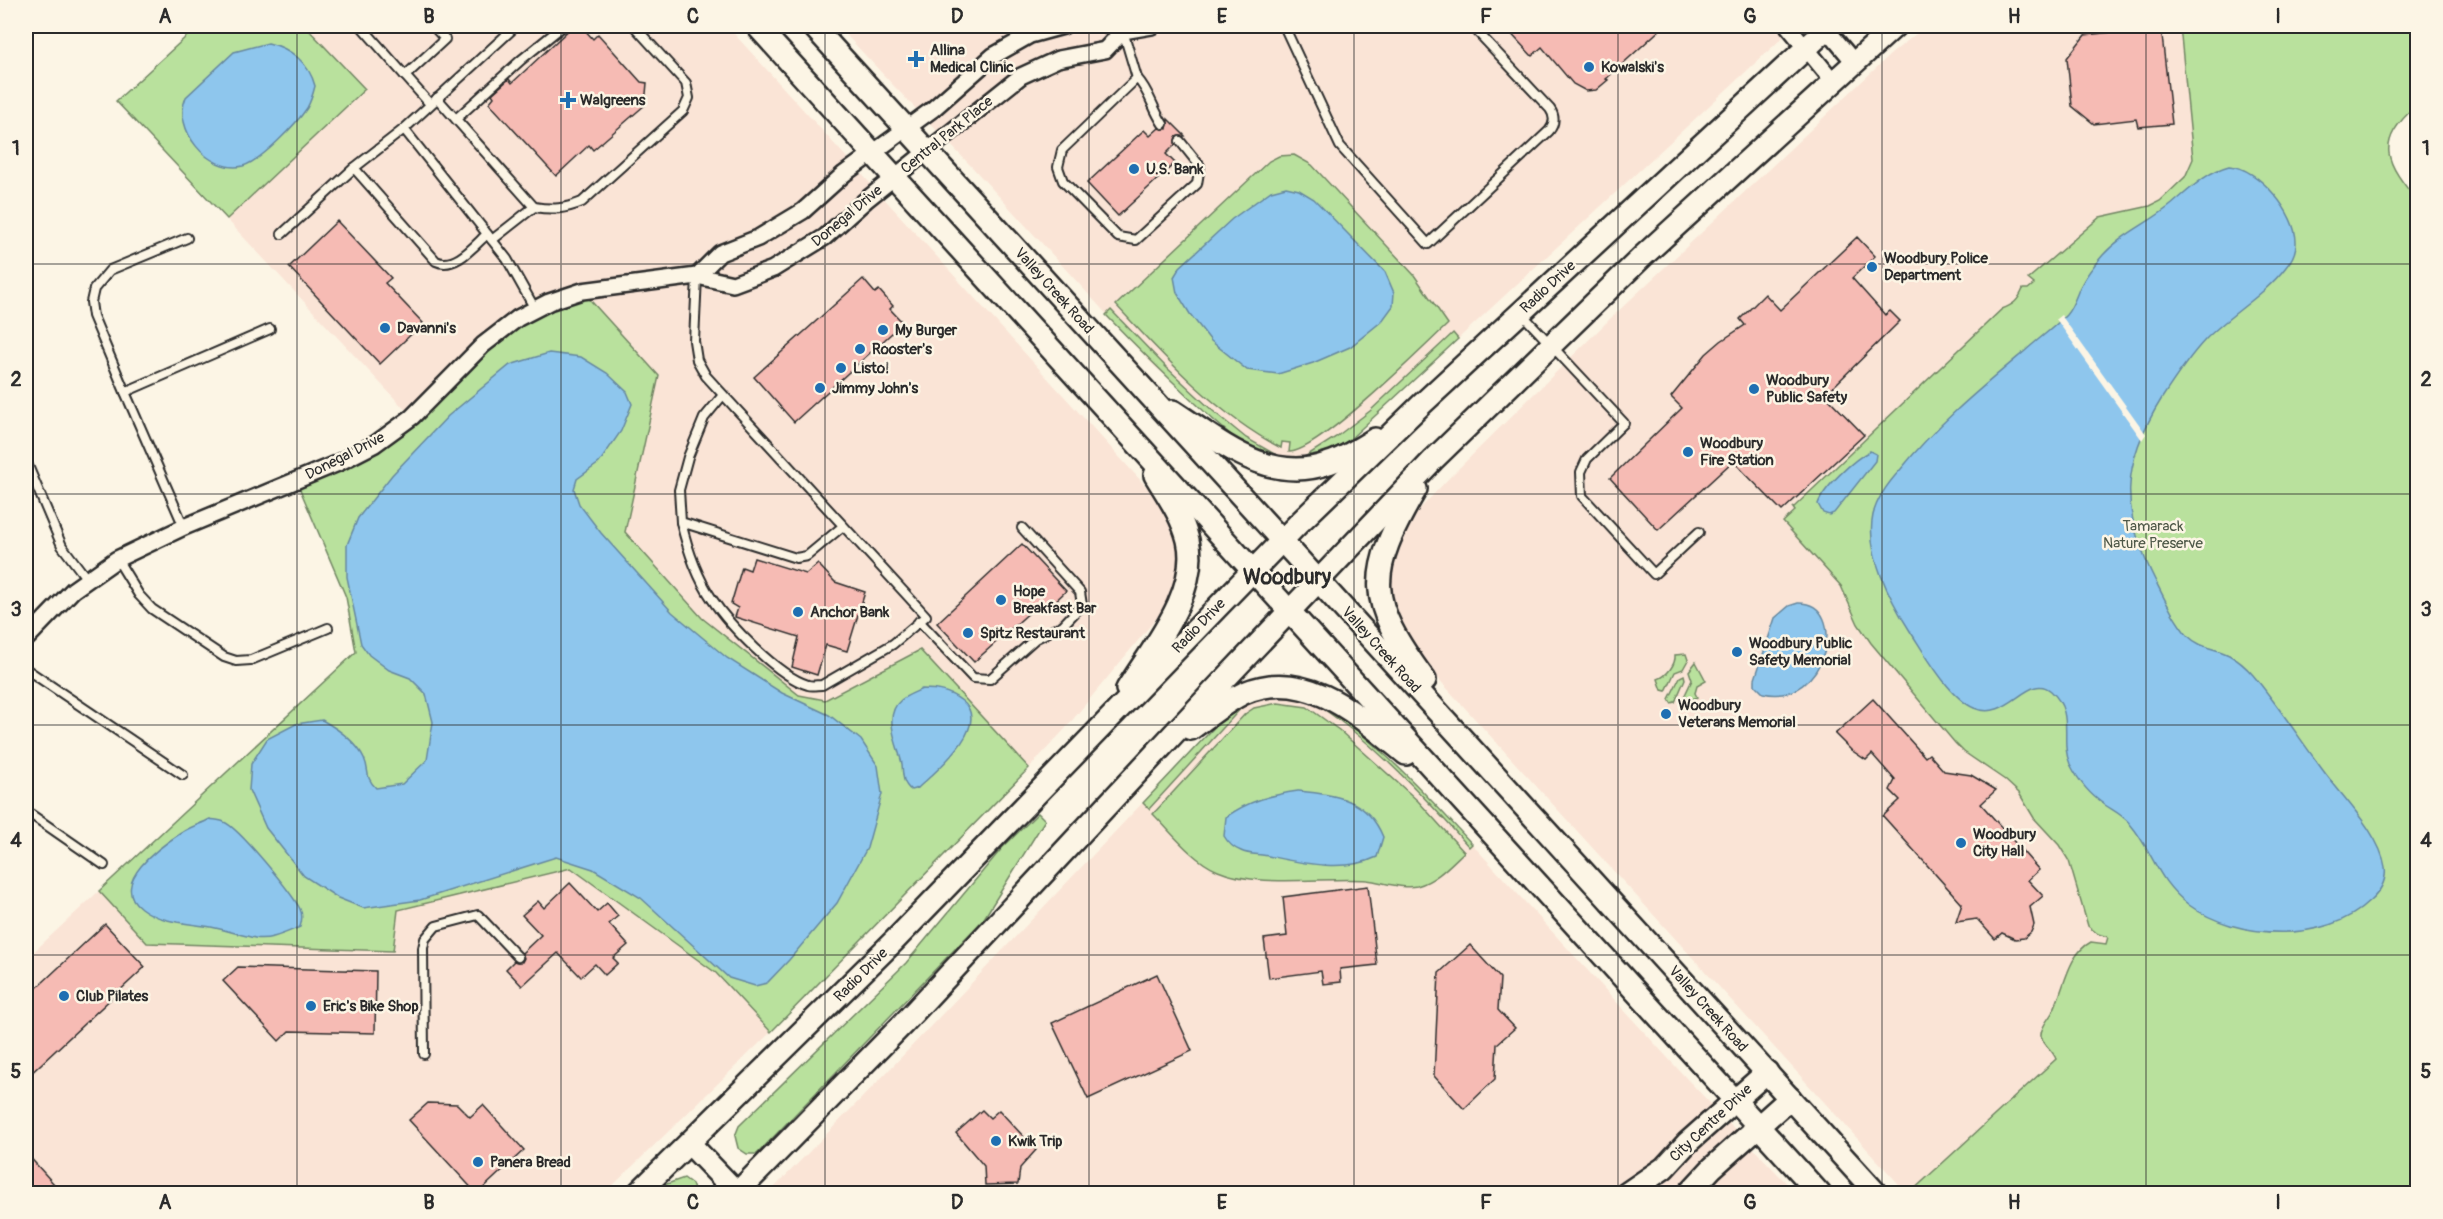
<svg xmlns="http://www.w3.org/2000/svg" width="2443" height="1219" viewBox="0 0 2443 1219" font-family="Pangolin,sans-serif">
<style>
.built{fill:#fae4d6}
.green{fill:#b9e19d;stroke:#728664;stroke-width:1.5}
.water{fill:#8ec6ed;stroke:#66889f;stroke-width:1.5}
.pier{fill:#fcf5e5}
.building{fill:#f6bbb4;stroke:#2b2b2b;stroke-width:1.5}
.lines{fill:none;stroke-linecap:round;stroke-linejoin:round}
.lane-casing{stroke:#2b2b2b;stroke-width:12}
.street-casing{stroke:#2b2b2b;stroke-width:20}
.secondary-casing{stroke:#2b2b2b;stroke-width:26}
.lane{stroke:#fcf5e5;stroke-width:8}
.street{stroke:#fcf5e5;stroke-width:15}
.secondary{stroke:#fcf5e5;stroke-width:21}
.grid{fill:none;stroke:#2b2b2b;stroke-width:1.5;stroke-opacity:0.55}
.poi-dot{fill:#1f6fb2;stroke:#fcf5e5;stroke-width:2}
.labels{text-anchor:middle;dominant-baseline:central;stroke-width:5;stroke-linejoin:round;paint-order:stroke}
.poi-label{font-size:15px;font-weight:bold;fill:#2b2b2b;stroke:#fcf5e5;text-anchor:start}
.street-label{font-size:15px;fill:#2b2b2b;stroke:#fcf5e5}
.park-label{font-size:15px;fill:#4e5848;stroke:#fcf5e5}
.district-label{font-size:21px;font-weight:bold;fill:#2b2b2b;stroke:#fcf5e5}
.neatline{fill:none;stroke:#2b2b2b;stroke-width:2}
.grid-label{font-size:20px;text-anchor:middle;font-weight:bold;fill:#2b2b2b}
</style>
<rect width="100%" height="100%" fill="#fcf5e5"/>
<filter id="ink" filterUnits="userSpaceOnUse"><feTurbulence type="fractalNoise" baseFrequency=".0167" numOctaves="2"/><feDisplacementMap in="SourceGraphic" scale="12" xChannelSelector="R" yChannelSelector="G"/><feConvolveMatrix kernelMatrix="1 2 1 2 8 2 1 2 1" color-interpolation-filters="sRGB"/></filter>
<g filter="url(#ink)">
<!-- built -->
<g class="built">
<polygon points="198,26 727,26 1163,505 1169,514 1178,540 1180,567 1169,603 1065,729 1029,768 920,650 825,700 799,696 702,618 625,532 659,376 412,417 116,101"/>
<polygon points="838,26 1795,26 1348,441 1335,450 1296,460 1259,454 1155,367 973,168 893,85"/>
<polygon points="1926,26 2190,26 2204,167 2160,208 2103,219 1783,522 2125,895 2065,1050 1910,1194 1907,1193 1413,651 1390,601 1389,573 1403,530 1415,514 1450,477 1612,317 1891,54"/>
<polygon points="1284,695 1321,703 1417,784 1688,1080 1796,1193 768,1194 890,1069 1223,718 1243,704 1259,698"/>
<polygon points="571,868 716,973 771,1032 605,1193 26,1194 26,959 99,891 147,943 393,951 397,910"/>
</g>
<!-- green -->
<g class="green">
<polygon points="198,26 305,26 365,89 227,219 116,101"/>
<path d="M2180 26H2417V105C2373 144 2386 162 2418 202L2417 1193H1910L2056 1059C2053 1050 2043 1045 2041 1036 2040 1027 2050 1018 2053 1011 2065 988 2067 955 2091 942L2106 944 2108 937 2098 934 2088 926 2069 861 2059 845 2034 818 2019 793 2005 780 1964 752 1955 743 1871 643 1858 624 1841 586 1783 522 1795 511 1793 508 2002 309C2013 305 2018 301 2023 289H2028L2034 284 2028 279 2100 217 2150 206 2160 201 2185 177 2193 159Z"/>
<path d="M1294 155 1312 165 1414 275 1448 324C1423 348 1317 453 1289 452L1290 443 1282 442 1281 448C1216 414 1165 358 1116 305L1269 161 1279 156Z"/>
<polygon points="582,291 659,376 625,532 702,618 799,695 825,700 920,650 1029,768 771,1032 716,973 571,868 398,910 393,951 147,943 99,891 356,652 346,597 296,480 375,444 483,345"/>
<path d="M1111 310 1166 367 1213 411 1246 438 1278 456V459C1243 451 1217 423 1192 400 1162 372 1134 344 1106 315Z"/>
<polygon points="1453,333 1458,339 1348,441 1321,456 1303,458 1336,437 1370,411"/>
<path d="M1686 654 1688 660 1683 669 1675 672 1666 691 1662 690 1658 679C1667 676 1676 664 1675 655Z"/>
<polygon points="1696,662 1706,681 1697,686 1695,693 1697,697 1686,701 1683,699 1692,680 1689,671"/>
<polygon points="1684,675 1685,679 1675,702 1671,703 1669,699 1680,677"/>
<path d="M1278 703 1307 707 1339 730 1418 801 1464 852C1450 865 1436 881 1417 886 1401 889 1383 882 1367 880 1324 877 1257 888 1218 871 1192 860 1172 833 1153 814L1245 714 1254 708Z"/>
<polygon points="1243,704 1243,706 1149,809 1143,803 1223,718"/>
<path d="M1321 704C1378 742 1426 794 1472 844L1469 847C1428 800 1374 743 1322 708Z"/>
<polygon points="1038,813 1045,820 983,920 757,1154 747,1154 738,1148 735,1136 739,1126 906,963 1003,847"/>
<polygon points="684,1178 692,1184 695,1193 656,1193 667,1184"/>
</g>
<!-- water -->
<g class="water">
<path d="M268 43C291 48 309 63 315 86 313 94 311 101 307 108 297 123 261 161 243 166 208 174 172 128 186 97L234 52Z"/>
<path d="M2229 166C2258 167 2297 214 2296 243 2296 252 2292 260 2286 267 2264 296 2230 314 2205 340 2189 357 2175 378 2162 398 2120 465 2120 511 2156 582 2165 600 2175 621 2188 636 2200 648 2215 648 2229 655 2238 660 2246 667 2253 675 2278 705 2299 738 2322 769 2342 797 2380 833 2385 867 2387 881 2380 892 2370 901 2326 944 2236 940 2189 905 2155 879 2154 852 2130 824 2123 815 2114 811 2105 805 2090 795 2078 780 2070 764 2059 740 2076 714 2051 691 2029 671 2008 723 1974 708 1949 697 1925 654 1910 631 1891 601 1865 552 1873 515 1877 497 1889 482 1901 469 1937 424 1981 388 2025 351 2038 339 2054 328 2066 315 2073 307 2076 296 2080 287 2086 275 2094 265 2103 255 2122 234 2149 223 2171 205 2189 190 2206 172 2229 166Z"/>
<polygon points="1286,187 1299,190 1314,199 1385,272 1394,293 1393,306 1382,321 1350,347 1313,363 1278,374 1247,370 1211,341 1190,314 1177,293 1174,277 1180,267 1232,219 1271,191"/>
<path d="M549 353 581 357 607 373 627 392 632 404 621 431 599 463 577 479 574 489 579 504 601 533 672 612 727 658 782 693 829 715 861 740 878 766 882 794 867 848 837 903 789 960 767 983 755 986 729 978 641 898 593 869 556 857 420 900 363 908 338 898 304 876 266 828 249 790 251 764 267 739 296 724 322 720C338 729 356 741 364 758 370 771 364 776 376 788L402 784 427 760 433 722 426 694 410 678 389 670 369 655 361 644 347 577V545L358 518 392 475 448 416 510 365Z"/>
<path d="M1870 451 1876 454 1875 461 1834 513 1829 515 1823 513 1818 504C1824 487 1854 459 1870 451Z"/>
<path d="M1798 603C1851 602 1826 708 1763 693L1755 685V679L1775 618 1789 606Z"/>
<path d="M922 689C938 689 949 691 962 701 993 725 935 772 918 788L911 790C902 783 903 774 902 764 898 745 882 716 901 700 907 695 916 692 922 689Z"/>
<path d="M1298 791C1336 795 1367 798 1383 837L1377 857C1344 873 1302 863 1268 856 1259 854 1249 855 1241 851 1233 848 1228 843 1224 836L1226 817C1248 801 1271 795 1298 791Z"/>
<path d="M210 819C214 820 220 820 224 822 239 828 292 893 300 909 303 915 302 921 300 927 287 932 270 941 255 938 241 935 226 930 211 927 188 923 160 923 141 908 108 883 161 846 181 833 189 827 201 824 210 819Z"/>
</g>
<!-- pier -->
<polygon class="pier" points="2061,315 2146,434 2142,440 2056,319"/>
<!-- building -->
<g class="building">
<polygon points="573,26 581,26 593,39 598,34 641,82 647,83 645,105 593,150 589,145 556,176 489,103 494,97 492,94 509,79 512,83"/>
<polygon points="1504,26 1664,26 1606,79 1608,80 1596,90 1586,91 1573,84 1542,47 1532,56"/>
<polygon points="2161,27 2172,124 2138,127 2136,119 2094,124 2072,106 2067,58 2085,35"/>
<polygon points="1168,119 1185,136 1176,137 1175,145 1166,154 1175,163 1118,216 1087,183 1144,130 1150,136 1159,128 1167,129"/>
<polygon points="337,221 391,278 385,283 423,323 380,364 289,267"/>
<polygon points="1857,237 1875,256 1852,278 1885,315 1890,311 1900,321 1825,395 1864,435 1782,511 1733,461 1658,530 1610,478 1682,408 1671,397 1706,354 1721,341 1745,325 1740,319 1765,294 1780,310"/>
<polygon points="863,279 875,293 879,290 893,306 890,309 903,323 794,422 754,377"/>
<polygon points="1022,544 1066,591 1047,609 1041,602 974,662 937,623"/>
<polygon points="754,558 806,574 818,564 835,582 865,592 847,651 826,645 817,675 792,667 799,637 735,617 738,608 731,604 742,567 750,570"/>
<polygon points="1873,699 1925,757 1929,754 1944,771 1971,775 1996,790 1981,804 2039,870 2028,880 2043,896 2030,907 2034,925 2031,932 2024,938 2015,939 2002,933 1995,939 1977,919 1956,922 1962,904 1883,816 1900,800 1890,790 1895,780 1872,754 1866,760 1851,750 1835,734"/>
<polygon points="570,883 597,912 607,903 618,916 609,924 628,945 613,958 618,963 605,975 595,964 581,977 558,953 522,986 506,969 514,961 522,962 524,958 522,953 541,935 522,915 538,901 544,908"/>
<polygon points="1368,886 1377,965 1340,969 1341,982 1323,984 1321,971 1269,978 1264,939 1287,936 1283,897"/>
<polygon points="105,924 145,967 26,1078 26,998"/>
<polygon points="1470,945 1500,978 1498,1010 1515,1028 1497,1044 1495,1079 1464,1109 1434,1076 1439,973"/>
<polygon points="238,967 376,971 375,1033 289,1031 279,1041 223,981"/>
<polygon points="1157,974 1192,1051 1088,1099 1052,1023"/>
<polygon points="428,1103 457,1104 470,1117 483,1105 524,1150 477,1194 409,1120"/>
<polygon points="982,1110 990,1118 999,1110 1036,1150 1020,1168 1018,1184 985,1185 984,1166 956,1133"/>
<polygon points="26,1153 63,1194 26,1194"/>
</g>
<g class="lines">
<!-- lane casing -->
<g class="lane-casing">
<g id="lane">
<polyline points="361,26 430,104"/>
<polyline points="516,26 404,129 507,259 535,309"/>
<path d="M1284 26 1340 146 1428 244 1549 131C1555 124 1555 116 1550 109L1472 26"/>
<polyline points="1123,31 1137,78"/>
<polyline points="405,76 445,39 433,26"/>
<polyline points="437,98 534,207"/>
<polyline points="456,119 521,60 563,26"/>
<path d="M1163 124C1152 108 1150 92 1137 78L1062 150 1058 167 1063 181 1118 237 1136 240 1197 184 1200 166 1180 141"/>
<path d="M404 129 354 168 436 261C455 270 474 246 487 234"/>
<polyline points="282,234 354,168"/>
<path d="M492 240 534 207C553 210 565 209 582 202L683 111 689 98 686 83 634 26"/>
<polyline points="1521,313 1624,423 1587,459 1581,472 1582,496 1654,574 1699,532"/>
<polyline points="125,392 270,329"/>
<polyline points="723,395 704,418 688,457 679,490 681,522 796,558 807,556 843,526"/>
<polyline points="26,461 62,546 87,579"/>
<path d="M681 522C687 547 697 577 712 599 729 625 778 676 808 685 812 686 817 685 822 685L893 644 926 616 706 376 697 360 694 341 697 276"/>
<polyline points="184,527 125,392 93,316 91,302 94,289 110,270 187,238"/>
<polyline points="117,559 139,595 152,609 224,657 236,661 251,660 328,628"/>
<polyline points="919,621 973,678 990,679 1035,639 1063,625 1082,605 1080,592 1022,528"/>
<polyline points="26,669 183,775"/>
<polyline points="26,811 104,865"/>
<polyline points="424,1054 423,948 425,939 436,926 478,915 518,957"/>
</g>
</g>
<!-- street casing -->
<g class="street-casing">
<g id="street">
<polyline points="1109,26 1123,31 1152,26"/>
<polyline points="1788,26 1833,81"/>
<polyline points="1824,26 1854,62"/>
<polyline points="697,276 720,253 758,238 803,211 844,174 933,109 993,56 1030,35 1063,26"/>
<polyline points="26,639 73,590 117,559 184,527 338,463 375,444 412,417 483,345 518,318 549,302 582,291 697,276 733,284 773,269 825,237 866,200 1021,76 1058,59 1105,50 1123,31"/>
</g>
</g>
<!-- secondary casing -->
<g class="secondary-casing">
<g id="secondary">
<polyline points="757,26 1820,1194"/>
<polyline points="813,26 1877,1194"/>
<path d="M1173 411C1221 442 1269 485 1329 463 1345 458 1360 448 1375 439"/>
<path d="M1416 489C1366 575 1366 600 1425 680"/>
<path d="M1127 689C1153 647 1200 591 1188 540 1182 516 1167 495 1155 475"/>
<path d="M1191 729C1208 717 1225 702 1244 693 1307 666 1360 717 1406 754"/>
<polyline points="690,1144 738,1194"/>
<polyline points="637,1194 894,941 1298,524 1422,404 1830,26"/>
<polyline points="736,1194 903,1024 1208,697 1433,460 1643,256 1895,26"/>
<polyline points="1626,1194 1664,1168 1687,1143 1767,1072"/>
<polyline points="1688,1194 1712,1168 1790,1098"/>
</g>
</g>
<!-- lane -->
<use href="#lane" class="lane"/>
<!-- street -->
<use href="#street" class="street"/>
<!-- secondary -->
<use href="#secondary" class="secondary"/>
</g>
</g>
<!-- grid -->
<path class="grid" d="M297 26V1194M561 26V1194M825 26V1194M1089 26V1194M1354 26V1194M1618 26V1194M1882 26V1194M2146 26V1194M26 264H2418M26 494H2418M26 725H2418M26 955H2418"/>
<!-- markers -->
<g class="poi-dot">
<path d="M913 50h6v6h6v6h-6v6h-6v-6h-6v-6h6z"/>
<circle cx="1589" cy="67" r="6"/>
<path d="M565 91h6v6h6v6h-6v6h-6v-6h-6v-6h6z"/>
<circle cx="1134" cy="169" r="6"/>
<circle cx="1872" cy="267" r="6"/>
<circle cx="385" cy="328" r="6"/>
<circle cx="883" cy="330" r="6"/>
<circle cx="860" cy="349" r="6"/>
<circle cx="841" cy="368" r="6"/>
<circle cx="820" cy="388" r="6"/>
<circle cx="1754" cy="389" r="6"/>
<circle cx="1688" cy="452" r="6"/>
<circle cx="1001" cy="600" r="6"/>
<circle cx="798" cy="612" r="6"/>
<circle cx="968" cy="633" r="6"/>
<circle cx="1737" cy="652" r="6"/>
<circle cx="1666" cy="714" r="6"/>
<circle cx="1961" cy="843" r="6"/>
<circle cx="64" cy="996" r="6"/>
<circle cx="311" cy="1006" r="6"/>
<circle cx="996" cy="1141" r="6"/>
<circle cx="478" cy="1162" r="6"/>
</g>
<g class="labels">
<!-- poi labels -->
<g class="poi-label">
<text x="930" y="50">Allina<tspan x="930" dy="17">Medical Clinic</tspan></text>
<text x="1601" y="67">Kowalski's</text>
<text x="580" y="100">Walgreens</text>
<text x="1146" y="169">U.S. Bank</text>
<text x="1884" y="258">Woodbury Police<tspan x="1884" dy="17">Department</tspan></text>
<text x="397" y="328">Davanni's</text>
<text x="895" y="330">My Burger</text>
<text x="872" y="349">Rooster's</text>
<text x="853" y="368">Listo!</text>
<text x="1766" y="380">Woodbury<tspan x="1766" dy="17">Public Safety</tspan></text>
<text x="832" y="388">Jimmy John's</text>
<text x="1700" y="443">Woodbury<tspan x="1700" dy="17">Fire Station</tspan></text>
<text x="1013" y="591">Hope<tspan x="1013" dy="17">Breakfast Bar</tspan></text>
<text x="810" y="612">Anchor Bank</text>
<text x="980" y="633">Spitz Restaurant</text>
<text x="1749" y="643">Woodbury Public<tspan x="1749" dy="17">Safety Memorial</tspan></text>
<text x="1678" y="705">Woodbury<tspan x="1678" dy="17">Veterans Memorial</tspan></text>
<text x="1973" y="834">Woodbury<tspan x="1973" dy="17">City Hall</tspan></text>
<text x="76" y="996">Club Pilates</text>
<text x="323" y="1006">Eric's Bike Shop</text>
<text x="1008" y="1141">Kwik Trip</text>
<text x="490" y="1162">Panera Bread</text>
</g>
<!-- street labels -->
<g class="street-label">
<text transform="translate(947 135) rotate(-39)">Central Park Place</text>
<text transform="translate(847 216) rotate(-40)">Donegal Drive</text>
<text transform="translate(1548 287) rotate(-43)">Radio Drive</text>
<text transform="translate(1054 291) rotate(48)">Valley Creek Road</text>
<text transform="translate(345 456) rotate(-27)">Donegal Drive</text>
<text transform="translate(1199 626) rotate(-46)">Radio Drive</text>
<text transform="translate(1381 650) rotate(48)">Valley Creek Road</text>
<text transform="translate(861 975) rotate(-45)">Radio Drive</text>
<text transform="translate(1708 1009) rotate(48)">Valley Creek Road</text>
<text transform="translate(1711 1123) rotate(-43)">City Centre Drive</text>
</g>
<!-- park labels -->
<g class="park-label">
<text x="2153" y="526">Tamarack<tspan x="2153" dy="17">Nature Preserve</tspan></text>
</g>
<!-- district labels -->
<g class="district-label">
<text x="1287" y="577">Woodbury</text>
</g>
</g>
<!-- margin -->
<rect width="2443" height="1219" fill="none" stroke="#fcf5e5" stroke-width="66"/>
<rect x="33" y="33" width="2377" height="1153" class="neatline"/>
<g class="grid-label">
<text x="165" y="23">A</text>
<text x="429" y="23">B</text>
<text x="693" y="23">C</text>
<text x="957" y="23">D</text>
<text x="1222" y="23">E</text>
<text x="1486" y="23">F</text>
<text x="1750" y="23">G</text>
<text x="2014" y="23">H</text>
<text x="2278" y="23">I</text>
<text x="16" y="155">1</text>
<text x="2426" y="155">1</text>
<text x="16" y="386">2</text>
<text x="2426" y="386">2</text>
<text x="16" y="616">3</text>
<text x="2426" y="616">3</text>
<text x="16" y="847">4</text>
<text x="2426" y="847">4</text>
<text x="16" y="1078">5</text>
<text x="2426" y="1078">5</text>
<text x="165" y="1209">A</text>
<text x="429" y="1209">B</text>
<text x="693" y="1209">C</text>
<text x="957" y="1209">D</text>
<text x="1222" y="1209">E</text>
<text x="1486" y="1209">F</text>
<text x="1750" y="1209">G</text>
<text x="2014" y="1209">H</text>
<text x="2278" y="1209">I</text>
</g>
</svg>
